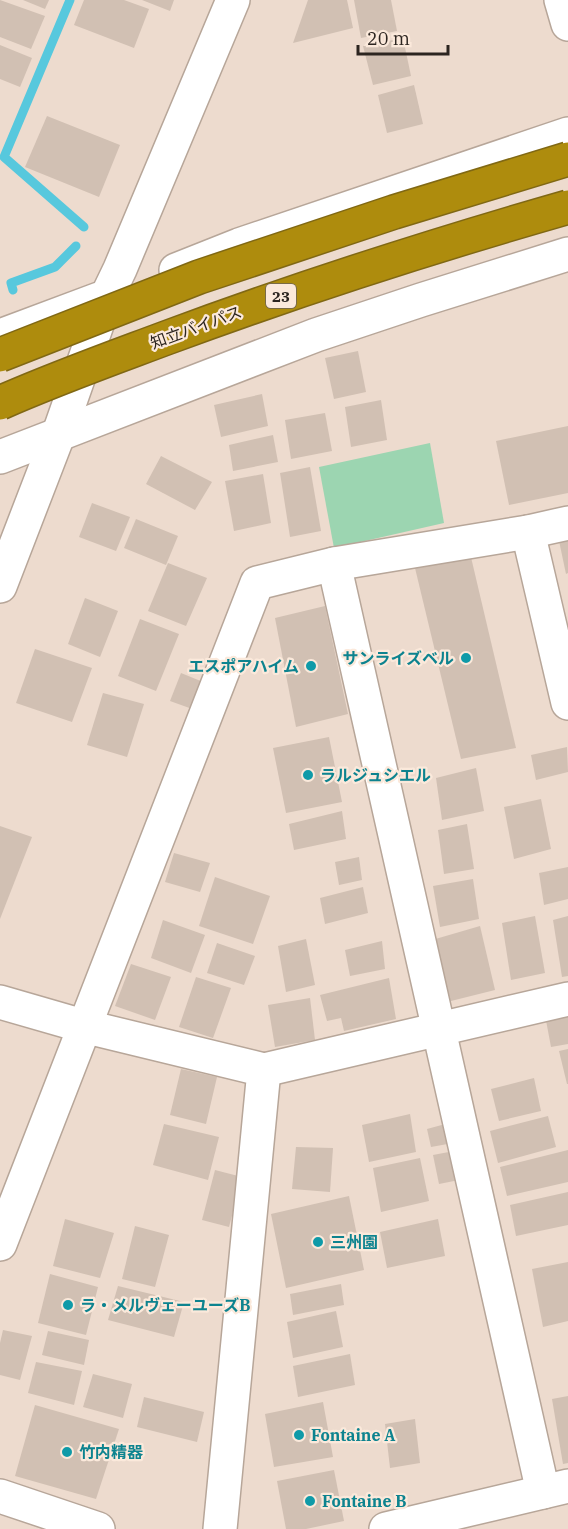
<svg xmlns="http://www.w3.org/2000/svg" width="568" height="1529" viewBox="0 0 568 1529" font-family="'IBM Plex Serif','Noto Sans JP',serif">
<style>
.green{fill:#9cd5b1}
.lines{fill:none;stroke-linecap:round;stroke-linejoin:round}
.stream{stroke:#57c8dd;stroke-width:9}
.building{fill:#d1c0b3}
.minor-casing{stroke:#b7a699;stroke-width:36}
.minor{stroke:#fff;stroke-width:33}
.highway-bridge-casing{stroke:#806814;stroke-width:36;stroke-linecap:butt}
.highway-bridge{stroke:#ae8c0d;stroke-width:33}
.culture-dot{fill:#0f9aa8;stroke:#fbe9db;stroke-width:2}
.labels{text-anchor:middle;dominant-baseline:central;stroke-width:4.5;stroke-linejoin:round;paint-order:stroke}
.shield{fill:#fbe9db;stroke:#6a6058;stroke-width:1.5}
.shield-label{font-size:15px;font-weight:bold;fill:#2c2520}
.street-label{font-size:16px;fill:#2c2520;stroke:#fbe9db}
.culture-label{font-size:16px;font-weight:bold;fill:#0d838f;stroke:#fbe9db;text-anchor:start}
</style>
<rect width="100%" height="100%" fill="#eddbce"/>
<!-- green -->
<polygon class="green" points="430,443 444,523 334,548 319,467"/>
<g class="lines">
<!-- stream -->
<g class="stream">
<polyline points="70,0 4,157 84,227"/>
<polyline points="13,290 11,283 55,267 76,246"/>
</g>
</g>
<!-- building -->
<g class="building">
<polygon points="0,0 45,16 31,49 0,37"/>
<polygon points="23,0 49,0 45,9"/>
<polygon points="84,0 124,0 149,9 134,48 74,25"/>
<polygon points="142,0 174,0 170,11"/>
<polygon points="308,0 347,0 353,28 293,43"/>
<polygon points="354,0 391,0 397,31 361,38"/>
<polygon points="403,38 411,76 373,85 363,46"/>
<polygon points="0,45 32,58 20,87 0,79"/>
<polygon points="414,85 423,124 387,133 378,95"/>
<polygon points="47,116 120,145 99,197 25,167"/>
<polygon points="358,351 366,392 334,399 325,358"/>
<polygon points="262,394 268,426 221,437 214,405"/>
<polygon points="381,400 387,440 351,447 345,407"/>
<polygon points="325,413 332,451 291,459 285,420"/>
<polygon points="568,426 568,493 509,505 496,441"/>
<polygon points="273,435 278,462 233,471 229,445"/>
<polygon points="161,456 212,482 195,510 146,484"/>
<polygon points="310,467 321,531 290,537 280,473"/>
<polygon points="263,474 271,523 234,531 225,481"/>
<polygon points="92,503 130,517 116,551 79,537"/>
<polygon points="136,519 178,536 166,565 124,548"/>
<polygon points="568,533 568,573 566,574 558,536"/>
<polygon points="470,553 516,748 461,759 415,568"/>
<polygon points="168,563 207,578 186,626 148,611"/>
<polygon points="85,598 118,611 100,657 68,644"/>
<polygon points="325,606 348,714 296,727 275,618"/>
<polygon points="140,619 179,634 156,691 118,676"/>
<polygon points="35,649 92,668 72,722 16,703"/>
<polygon points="181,673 208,684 195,710 170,701"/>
<polygon points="103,693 144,704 127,757 87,745"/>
<polygon points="329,737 342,802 286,813 273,748"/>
<polygon points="567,747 568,772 536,780 531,755"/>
<polygon points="476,768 484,811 442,820 436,778"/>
<polygon points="541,799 551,849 514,859 504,807"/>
<polygon points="342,811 346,839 294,850 289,824"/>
<polygon points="467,824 474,869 444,874 438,830"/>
<polygon points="0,826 32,837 0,919"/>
<polygon points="174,853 210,863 200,892 165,882"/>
<polygon points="359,857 362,880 339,885 335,862"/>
<polygon points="568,867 568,899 544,905 539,873"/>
<polygon points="215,877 270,896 253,944 199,926"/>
<polygon points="473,879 479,919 440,927 433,886"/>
<polygon points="363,887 368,913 325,924 320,898"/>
<polygon points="535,916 545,973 511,980 502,923"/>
<polygon points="568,916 568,976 562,977 553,920"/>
<polygon points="163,920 205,935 191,973 151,958"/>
<polygon points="480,926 495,990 447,1002 432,940"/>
<polygon points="306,939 315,985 286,992 278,946"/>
<polygon points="382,941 385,969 350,976 345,950"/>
<polygon points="217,943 255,956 244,985 207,973"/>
<polygon points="131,964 171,977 155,1020 115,1006"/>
<polygon points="196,977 231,988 213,1038 179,1027"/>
<polygon points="389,978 396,1019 344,1031 341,1018 327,1021 320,995"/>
<polygon points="310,998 315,1040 275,1047 268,1005"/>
<polygon points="568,1010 568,1044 551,1047 545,1015"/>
<polygon points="568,1049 568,1084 567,1084 559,1051"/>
<polygon points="181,1069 217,1077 206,1124 170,1115"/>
<polygon points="534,1078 541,1111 499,1121 491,1089"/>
<polygon points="410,1114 416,1152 369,1162 362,1125"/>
<polygon points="548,1116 556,1147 498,1163 490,1131"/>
<polygon points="449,1123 453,1143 431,1147 427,1129"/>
<polygon points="164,1124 219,1137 208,1180 153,1165"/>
<polygon points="296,1147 333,1148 330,1192 292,1189"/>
<polygon points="568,1150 568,1182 507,1196 500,1167"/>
<polygon points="454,1151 459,1180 439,1184 433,1155"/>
<polygon points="420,1158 429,1201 381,1212 373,1168"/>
<polygon points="215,1170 242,1177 229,1227 202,1220"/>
<polygon points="568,1192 568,1225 516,1236 510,1205"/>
<polygon points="349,1196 364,1270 286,1288 271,1214"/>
<polygon points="65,1219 114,1233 100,1278 53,1266"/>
<polygon points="438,1219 445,1256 387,1268 380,1232"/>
<polygon points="135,1226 169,1235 155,1287 122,1279"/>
<polygon points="568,1262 568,1321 543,1327 532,1269"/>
<polygon points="50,1274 98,1287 86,1335 38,1323"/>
<polygon points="341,1284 344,1305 293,1315 290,1294"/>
<polygon points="118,1286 184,1302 174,1337 108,1320"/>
<polygon points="336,1311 343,1347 293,1358 287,1322"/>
<polygon points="3,1330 32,1336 20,1380 0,1375 0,1343"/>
<polygon points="48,1331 89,1340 84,1365 42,1355"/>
<polygon points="350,1354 355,1385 298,1397 293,1366"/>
<polygon points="36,1362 82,1371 74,1405 28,1393"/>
<polygon points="93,1374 132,1384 123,1418 83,1407"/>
<polygon points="568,1396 568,1463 563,1464 552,1399"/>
<polygon points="144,1397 204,1412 197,1442 137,1427"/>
<polygon points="323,1402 333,1457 274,1467 265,1414"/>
<polygon points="35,1405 119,1429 96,1499 15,1476"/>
<polygon points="415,1419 420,1463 390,1468 385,1424"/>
<polygon points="334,1470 344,1521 306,1529 286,1529 277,1481"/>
</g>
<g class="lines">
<!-- minor casing -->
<g class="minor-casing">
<g id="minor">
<polyline points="561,0 568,24"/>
<polyline points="176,270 239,245 568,134"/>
<polyline points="0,336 99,299"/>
<polyline points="0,457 316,335 421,300 568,254"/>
<polyline points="528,532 568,703"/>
<polyline points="334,564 543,1492"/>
<polyline points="0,586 59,433 107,296 120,269 233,0"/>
<polyline points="0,1002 83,1026 264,1070 220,1529"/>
<polyline points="264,1070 568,999"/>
<polyline points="0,1244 257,583 334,564 528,532 568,523"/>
<polyline points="0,1496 98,1529"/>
<polyline points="386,1529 568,1486"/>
</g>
</g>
<!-- minor -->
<use href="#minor" class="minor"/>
<!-- highway-bridge casing -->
<g class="highway-bridge-casing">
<g id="highway-bridge">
<polyline points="0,355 199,277 394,212 568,159"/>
<path d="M0 403C54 379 110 359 166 338 298 289 432 246 568 207"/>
</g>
</g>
<!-- highway-bridge -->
<use href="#highway-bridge" class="highway-bridge"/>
</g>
<!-- markers -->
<g class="culture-dot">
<circle cx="466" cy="658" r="6"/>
<circle cx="311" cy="666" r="6"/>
<circle cx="308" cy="775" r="6"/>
<circle cx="318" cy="1242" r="6"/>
<circle cx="68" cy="1305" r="6"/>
<circle cx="299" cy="1435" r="6"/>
<circle cx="67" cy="1452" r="6"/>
<circle cx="310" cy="1501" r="6"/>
</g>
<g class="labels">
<!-- shield labels -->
<rect class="shield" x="266" y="284" width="30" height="24" rx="4.5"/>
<g class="shield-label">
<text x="281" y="296">23</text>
</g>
<!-- street labels -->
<g class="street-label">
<text transform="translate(196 327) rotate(-20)">知立バイパス</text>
</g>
<!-- culture labels -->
<g class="culture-label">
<text x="454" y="658" text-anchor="end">サンライズベル</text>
<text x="299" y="666" text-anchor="end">エスポアハイム</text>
<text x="320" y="775">ラルジュシエル</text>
<text x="330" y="1242">三州園</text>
<text x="80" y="1305">ラ・メルヴェーユーズB</text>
<text x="311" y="1435">Fontaine A</text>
<text x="79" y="1452">竹内精器</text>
<text x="322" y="1501">Fontaine B</text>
</g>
</g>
<!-- scale -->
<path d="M358 45v9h90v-9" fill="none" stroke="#2c2520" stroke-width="3"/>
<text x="367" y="45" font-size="18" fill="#2c2520" stroke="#fbe9db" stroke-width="4.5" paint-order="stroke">20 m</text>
</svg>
